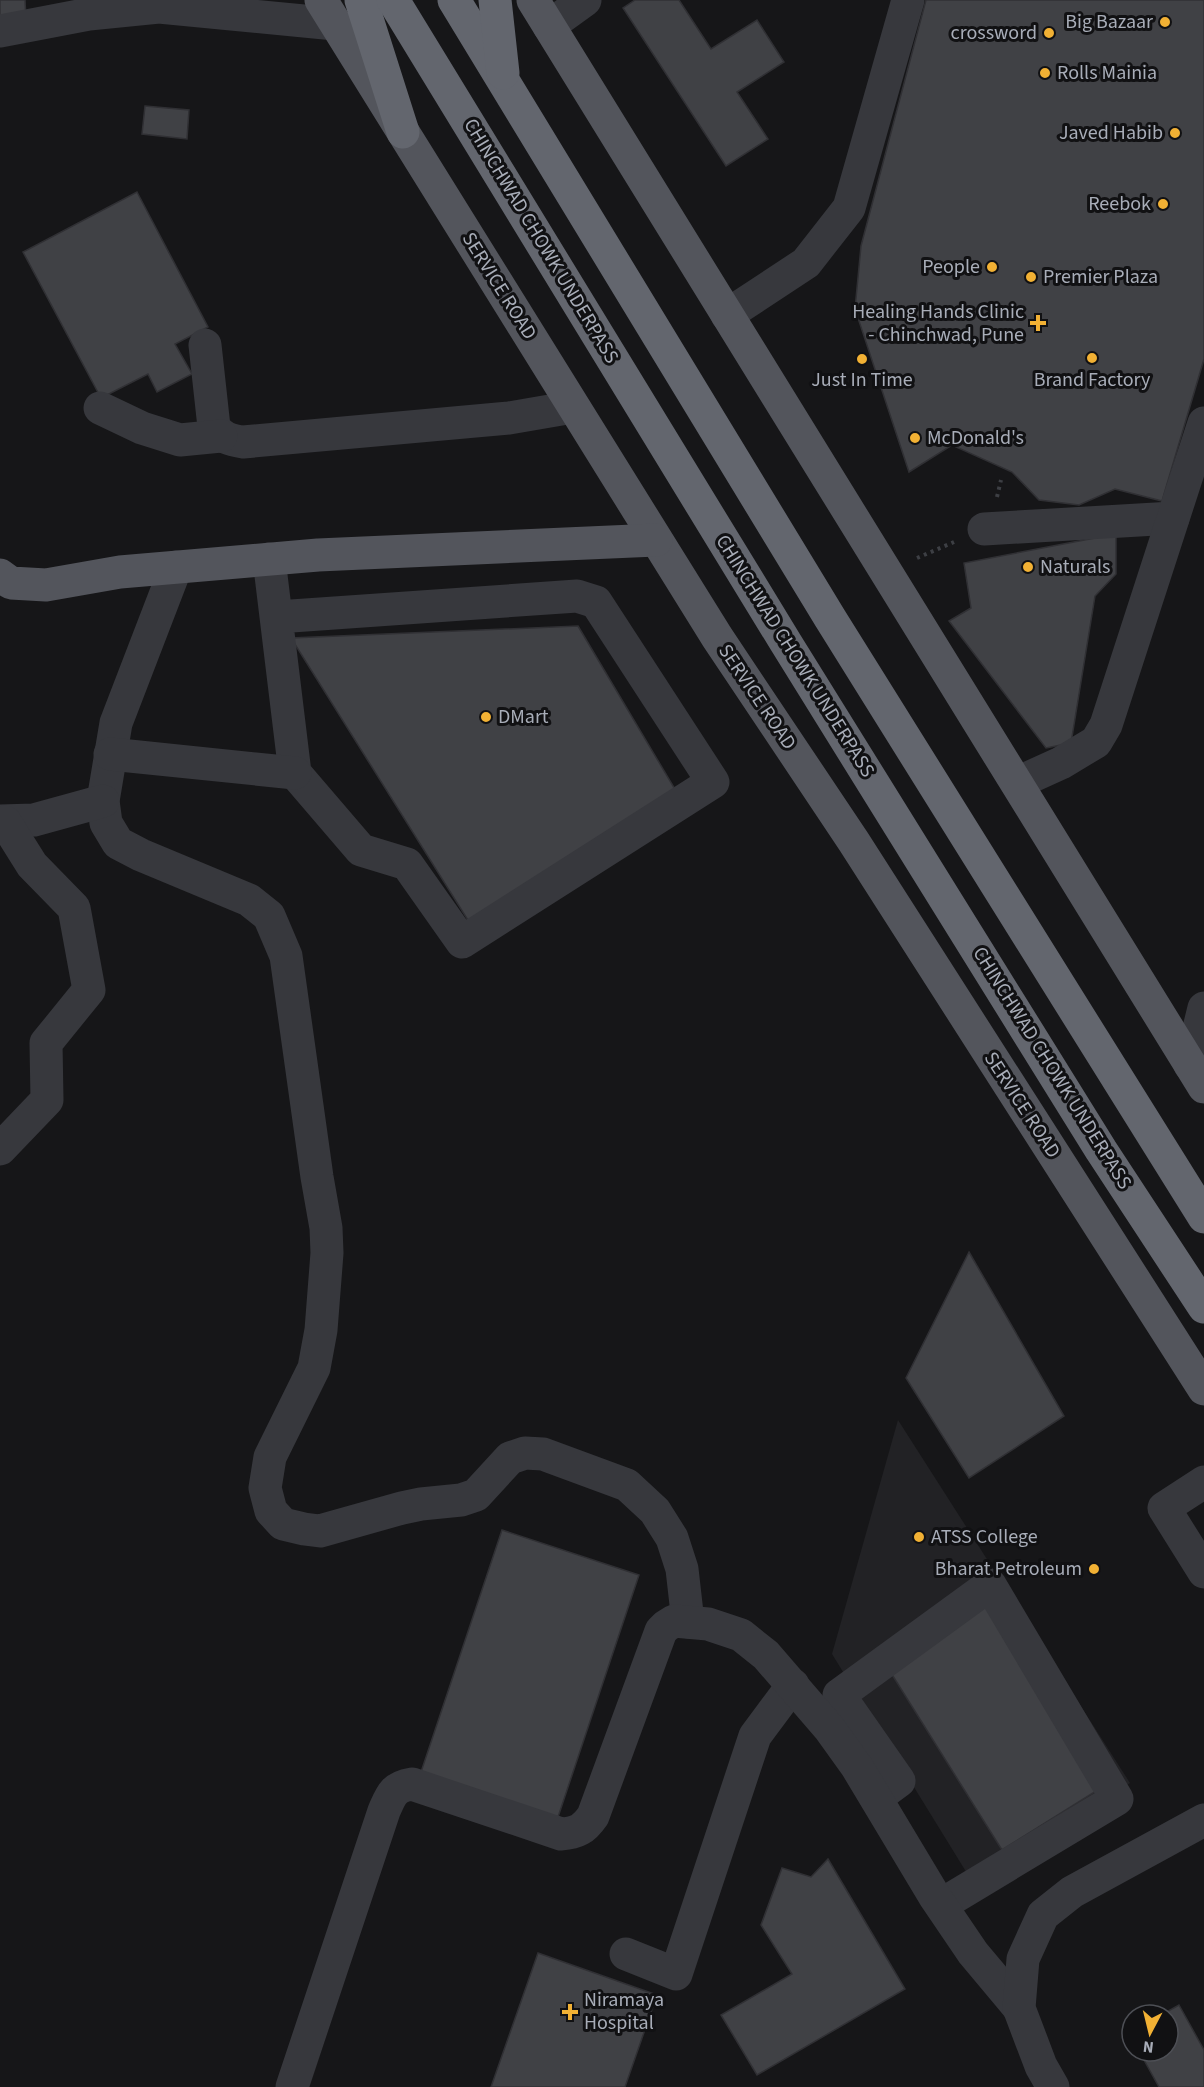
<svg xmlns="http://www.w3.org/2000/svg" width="1204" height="2087" viewBox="0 0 1204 2087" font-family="'Source Sans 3',sans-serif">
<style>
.built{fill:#222225}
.building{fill:#404145;stroke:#303034;stroke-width:1.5}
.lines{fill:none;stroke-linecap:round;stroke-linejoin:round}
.path{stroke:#3d3f44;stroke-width:4;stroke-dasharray:3 4.5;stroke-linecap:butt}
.minor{stroke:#37383d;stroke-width:33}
.major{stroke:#53555c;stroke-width:33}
.highway{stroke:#63666e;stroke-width:33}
.poi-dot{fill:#f2b134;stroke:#111113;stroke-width:2}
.labels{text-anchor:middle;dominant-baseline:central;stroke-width:6;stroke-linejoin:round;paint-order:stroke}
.poi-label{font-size:20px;fill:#a8adb8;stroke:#111113;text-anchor:end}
.street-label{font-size:20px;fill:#a8adb8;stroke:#111113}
</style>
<rect width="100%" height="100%" fill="#161618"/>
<!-- built -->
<polygon class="built" points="898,1420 1130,1783 973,1883 832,1654"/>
<!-- building -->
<g class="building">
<polygon points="0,0 25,0 26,20 0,22"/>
<polygon points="635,0 679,0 711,49 757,20 784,62 737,92 768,139 726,166 623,8"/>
<polygon points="926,0 1204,0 1204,359 1162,501 1115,489 1079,505 1039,500 1012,472 952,445 909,472 855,309 861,246"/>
<polygon points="145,106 189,110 187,139 142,134"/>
<polygon points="137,192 208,327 175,344 192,374 157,392 148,374 101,398 23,252"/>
<polygon points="1116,534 1116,574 1095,596 1071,743 1046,748 949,621 971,608 964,563"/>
<polygon points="578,626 679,796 471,925 291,638"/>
<polygon points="969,1252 1064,1416 969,1478 906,1378"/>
<polygon points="502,1530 639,1575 555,1826 418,1781"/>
<polygon points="988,1602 1101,1788 1002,1850 886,1665"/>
<polygon points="828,1859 905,1989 757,2075 721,2015 792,1974 761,1925 782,1868 811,1877"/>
<polygon points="538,1953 657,1995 625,2087 491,2087"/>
<polygon points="1179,2005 1204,2050 1204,2087 1159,2087 1139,2051 1168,2051 1168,2015 1161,2015"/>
</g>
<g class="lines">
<!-- path -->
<g class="path">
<polyline points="997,497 1001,480"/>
<polyline points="917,558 954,542"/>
</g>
<!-- minor -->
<g class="minor">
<polyline points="549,26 585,0"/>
<polyline points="0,31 89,14 159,7 335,24"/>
<polyline points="727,315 806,263 849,208 908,0"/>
<path d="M205 345 214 427C222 438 230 440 243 442L509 418 573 407"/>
<polyline points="100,408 142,428 180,440 221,436"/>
<polyline points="984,529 1173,518"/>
<polyline points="269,559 295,773 361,850 407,864 462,942 713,782 596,602 577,596 277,617"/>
<polyline points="176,567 116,723 103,801 106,823 118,843 141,855 249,900 269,916 286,956 317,1177 326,1228 327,1253 321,1330 314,1368 270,1457 265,1488 271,1511 283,1524 304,1529 320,1531 402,1508 421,1504 461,1500 476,1495 510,1458 525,1453 543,1454 627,1485 655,1511 672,1538 682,1569 688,1622"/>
<polyline points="110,754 295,773"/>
<polyline points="1017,783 1061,763 1096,742 1106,725 1204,423"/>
<polyline points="0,821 34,820 103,801"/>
<polyline points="1190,1065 1204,1008"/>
<polyline points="0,1149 47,1100 46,1043 89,990 74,908 32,865 5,822"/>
<polyline points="1204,1482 1164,1508 1204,1572"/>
<polyline points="876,1798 899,1781 839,1695 990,1585 1117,1799 941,1905"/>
<polyline points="626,1954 676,1974 755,1736 793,1685"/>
<path d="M292 2087 384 1811C391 1795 393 1787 412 1784L561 1834C577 1833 584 1829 593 1816L661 1631 666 1626 674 1621 708 1624 741 1635 766 1655 829 1728 857 1767 935 1897 973 1953 1019 2008"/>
<polyline points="1053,2087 1041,2066 1019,2008 1023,1959 1043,1915 1072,1892 1204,1820"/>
</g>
<!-- major -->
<g class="major">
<polyline points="321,0 717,637 854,842 1204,1389"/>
<polyline points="533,0 1204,1087"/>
<polyline points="0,575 11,583 46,585 120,572 318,555 656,540"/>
</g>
<!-- highway -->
<g class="highway">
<polyline points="361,0 403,132"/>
<polyline points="393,0 786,643 1101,1150 1204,1307"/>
<polyline points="454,0 830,618 1204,1217"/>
<polyline points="495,0 503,73"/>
</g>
</g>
<!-- markers -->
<g class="poi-dot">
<circle cx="1165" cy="22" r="6"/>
<circle cx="1049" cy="33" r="6"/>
<circle cx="1045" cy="73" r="6"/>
<circle cx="1175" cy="133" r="6"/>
<circle cx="1163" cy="204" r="6"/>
<circle cx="992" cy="267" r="6"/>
<circle cx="1031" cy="277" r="6"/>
<path d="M1035 314h6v6h6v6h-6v6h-6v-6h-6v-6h6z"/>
<circle cx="1092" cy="358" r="6"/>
<circle cx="862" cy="359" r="6"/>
<circle cx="915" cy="438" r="6"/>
<circle cx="1028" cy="567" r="6"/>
<circle cx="486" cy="717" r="6"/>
<circle cx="919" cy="1537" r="6"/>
<circle cx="1094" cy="1569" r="6"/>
<path d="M567 2003h6v6h6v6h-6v6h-6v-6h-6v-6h6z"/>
</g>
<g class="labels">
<!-- poi labels -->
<g class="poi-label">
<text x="1153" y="22">Big Bazaar</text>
<text x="1037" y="33">crossword</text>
<text x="1057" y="73" text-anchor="start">Rolls Mainia</text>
<text x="1163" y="133">Javed Habib</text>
<text x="1151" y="204">Reebok</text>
<text x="980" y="267">People</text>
<text x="1043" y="277" text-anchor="start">Premier Plaza</text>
<text x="1024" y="312">Healing Hands Clinic<tspan x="1024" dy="23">- Chinchwad, Pune</tspan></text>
<text x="862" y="380" text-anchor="middle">Just In Time</text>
<text x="1092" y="380" text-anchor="middle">Brand Factory</text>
<text x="927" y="438" text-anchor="start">McDonald's</text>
<text x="1040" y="567" text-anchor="start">Naturals</text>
<text x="498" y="717" text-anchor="start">DMart</text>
<text x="931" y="1537" text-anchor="start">ATSS College</text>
<text x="1082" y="1569">Bharat Petroleum</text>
<text x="584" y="2000" text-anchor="start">Niramaya<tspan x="584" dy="23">Hospital</tspan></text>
</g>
<!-- street labels -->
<g class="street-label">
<text transform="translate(541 241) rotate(59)">CHINCHWAD CHOWK UNDERPASS</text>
<text transform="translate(499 286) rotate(58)">SERVICE ROAD</text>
<text transform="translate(795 656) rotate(58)">CHINCHWAD CHOWK UNDERPASS</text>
<text transform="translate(757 697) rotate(56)">SERVICE ROAD</text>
<text transform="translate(1052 1068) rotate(58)">CHINCHWAD CHOWK UNDERPASS</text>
<text transform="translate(1022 1105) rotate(57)">SERVICE ROAD</text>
</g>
</g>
<!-- north arrow -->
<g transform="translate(1150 2033) rotate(187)"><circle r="28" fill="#111113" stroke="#4d4f55" stroke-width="1.5"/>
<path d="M0-4.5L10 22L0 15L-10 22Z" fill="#f2b134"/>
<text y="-9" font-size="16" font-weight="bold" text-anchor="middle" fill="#a8adb8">N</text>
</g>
</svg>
